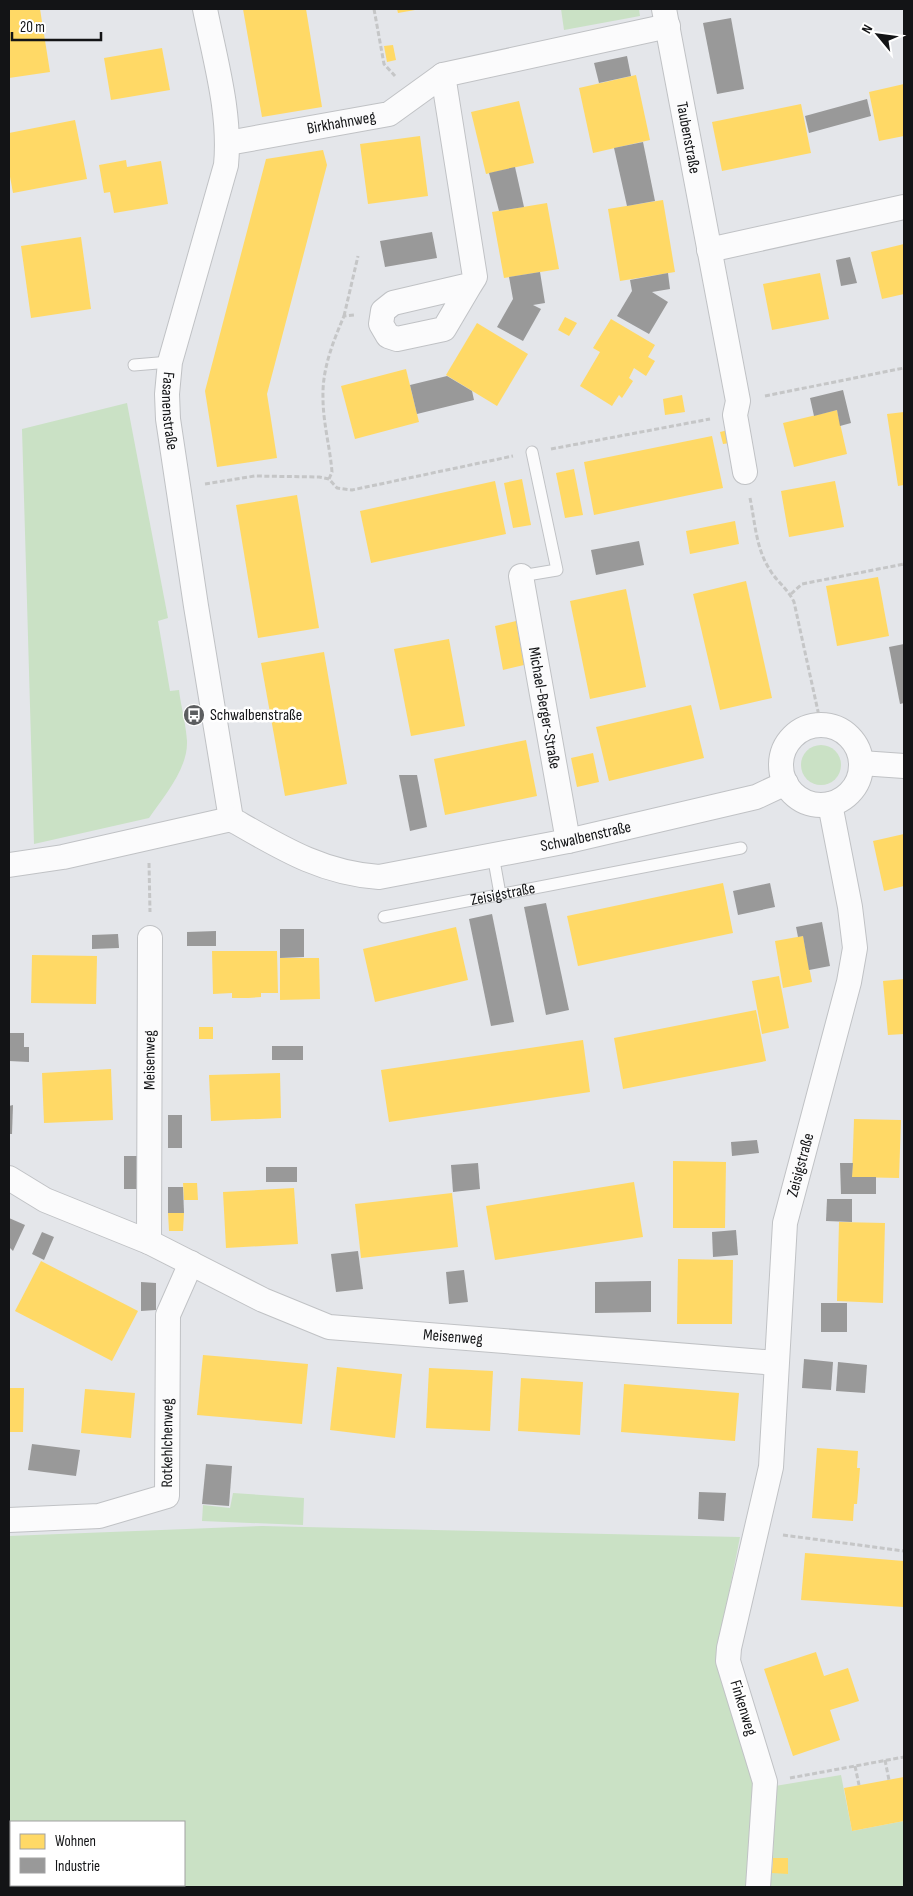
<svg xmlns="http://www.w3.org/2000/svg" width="913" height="1896" viewBox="0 0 913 1896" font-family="'Sofia Sans Condensed',sans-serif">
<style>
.green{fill:#cae1c5;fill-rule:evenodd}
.homes{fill:#ffd966}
.industry{fill:#999}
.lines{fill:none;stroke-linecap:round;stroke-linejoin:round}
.service-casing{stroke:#c0c2c5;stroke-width:13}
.minor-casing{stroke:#c0c2c5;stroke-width:26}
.path{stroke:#c5c6c7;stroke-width:3;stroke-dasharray:5 2.5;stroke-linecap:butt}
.service{stroke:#fbfbfc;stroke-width:11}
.minor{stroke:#fbfbfc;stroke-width:24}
.labels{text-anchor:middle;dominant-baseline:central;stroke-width:5;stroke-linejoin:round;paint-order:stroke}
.street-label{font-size:16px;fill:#131416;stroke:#fff}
.poi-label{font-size:16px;fill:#131416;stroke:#fff;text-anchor:start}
</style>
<rect width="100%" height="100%" fill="#e4e6ea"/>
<!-- green -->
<g class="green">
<polygon points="561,9 639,9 640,16 564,30"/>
<path d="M127 403 168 618 158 621 170 691 179 690C181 707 186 724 187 741 188 769 164 796 149 818L34 844 22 429Z"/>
<circle cx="821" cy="765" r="20"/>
<polygon points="233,1493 304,1498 303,1525 202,1521 203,1505 230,1508"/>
<path d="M262 1526 740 1537 716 1658 756 1781 751 1887H9V1536ZM11 1822H184V1885H11Z"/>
<polygon points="841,1775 852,1831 904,1821 904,1887 770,1887 772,1873 788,1873 788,1858 773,1858 775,1786"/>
</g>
<!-- homes -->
<g class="homes">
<polygon points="9,9 40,9 50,72 9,78"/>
<polygon points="243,9 306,9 322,107 262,117"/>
<polygon points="397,9 415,9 415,10 398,13"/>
<polygon points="393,45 396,60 387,62 384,46"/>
<polygon points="162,48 170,90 111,100 104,58"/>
<polygon points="636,75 650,140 593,153 579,88"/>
<polygon points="904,84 904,136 879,141 869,92"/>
<polygon points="519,101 534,163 486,174 471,112"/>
<polygon points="801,104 811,153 722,171 712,122"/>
<polygon points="75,120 87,179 13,193 9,171 9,133"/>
<polygon points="420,136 428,196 368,204 360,144"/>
<polygon points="323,150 327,165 267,394 277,458 217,467 205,391 266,159"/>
<polygon points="126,160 127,167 161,161 168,204 114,213 110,192 104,193 99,165"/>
<polygon points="663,200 675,272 620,281 608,209"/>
<polygon points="547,203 559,269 504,278 492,212"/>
<polygon points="81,237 91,309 31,318 21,246"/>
<polygon points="904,244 904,294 882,299 871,252"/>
<polygon points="820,273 829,319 772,330 763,284"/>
<polygon points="565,317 577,323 569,336 558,330"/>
<polygon points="611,319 655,345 648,357 655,361 646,376 634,368 629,378 633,381 622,398 619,395 612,406 580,386 600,352 593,348"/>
<polygon points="477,323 528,354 497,406 446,375"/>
<polygon points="406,369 419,422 355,439 341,386"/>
<polygon points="682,395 685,412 665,415 663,399"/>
<polygon points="837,410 847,454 794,467 783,423"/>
<polygon points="904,412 904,485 898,486 887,414"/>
<polygon points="728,430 730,443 723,444 720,432"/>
<polygon points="712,436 723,488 594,515 584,462"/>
<polygon points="574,469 583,515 565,518 556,473"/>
<polygon points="522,479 531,525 513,528 504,483"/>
<polygon points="495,481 506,534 371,563 360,511"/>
<polygon points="835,481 844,527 789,537 781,491"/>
<polygon points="297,495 319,628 258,638 236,505"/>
<polygon points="735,521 739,544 690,554 686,531"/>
<polygon points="878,577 889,636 837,646 826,586"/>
<polygon points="746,581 772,698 720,710 693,594"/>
<polygon points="626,589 646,687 590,699 570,601"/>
<polygon points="516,621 524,665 503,670 495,626"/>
<polygon points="449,639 465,726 411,736 394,649"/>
<polygon points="324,652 347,784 285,796 261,663"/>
<polygon points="691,705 704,758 609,781 596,727"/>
<polygon points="526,740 537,796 445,815 434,759"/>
<polygon points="593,753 599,782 577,787 571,758"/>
<polygon points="904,834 904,886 884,891 873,841"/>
<polygon points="723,883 733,933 578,966 567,916"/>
<polygon points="456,927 468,980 375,1002 363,949"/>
<polygon points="803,936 812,982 783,988 775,941"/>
<polygon points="212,951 277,951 278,993 261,993 261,997 248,998 232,998 232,993 213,994"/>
<polygon points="32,955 97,956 96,1004 31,1003"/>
<polygon points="280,958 319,958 320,999 280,1000"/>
<polygon points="779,976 789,1028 762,1034 752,981"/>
<polygon points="904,979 904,1034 888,1035 883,981"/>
<polygon points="756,1010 766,1061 623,1089 614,1038"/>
<rect x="199" y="1027" width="14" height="12"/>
<polygon points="583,1040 590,1092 389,1122 381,1070"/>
<polygon points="111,1069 113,1120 44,1123 42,1073"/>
<polygon points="280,1073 281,1118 211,1121 209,1075"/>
<polygon points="854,1119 901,1120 899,1178 852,1177"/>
<polygon points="673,1161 726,1162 725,1228 673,1228"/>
<polygon points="634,1182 643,1237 495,1260 486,1206"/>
<polygon points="183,1183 197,1183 198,1200 184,1200"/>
<polygon points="294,1188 298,1244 226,1248 223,1192"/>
<polygon points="452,1193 458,1247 361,1258 355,1204"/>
<polygon points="168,1213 184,1213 183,1231 169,1231"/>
<polygon points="839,1222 885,1223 883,1303 837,1301"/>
<polygon points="678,1259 733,1260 732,1324 677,1324"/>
<polygon points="41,1261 138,1311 112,1361 15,1311"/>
<polygon points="203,1355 308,1364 302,1424 197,1415"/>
<polygon points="337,1367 402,1374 395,1438 330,1430"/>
<polygon points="429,1368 493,1371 490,1431 426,1428"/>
<polygon points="521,1378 583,1382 580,1435 518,1431"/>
<polygon points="624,1384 739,1393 735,1441 621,1432"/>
<polygon points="9,1388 24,1388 23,1432 9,1432"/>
<polygon points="85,1389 135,1393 131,1438 81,1433"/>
<polygon points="817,1448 858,1451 857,1468 860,1468 857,1504 854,1504 853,1521 812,1518"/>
<polygon points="805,1553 904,1561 904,1607 801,1600"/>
<polygon points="816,1652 824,1676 848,1668 859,1701 830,1710 840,1740 793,1756 764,1669"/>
<polygon points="904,1777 904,1821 852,1831 844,1788"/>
<polygon points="773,1858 788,1858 788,1874 772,1873"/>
</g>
<!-- industry -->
<g class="industry">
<polygon points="731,18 744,89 717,94 703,23"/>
<polygon points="627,56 631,76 599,83 594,63"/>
<polygon points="867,99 871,116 809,133 805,116"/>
<polygon points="643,142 655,201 627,206 614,148"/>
<polygon points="515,167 524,207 499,211 489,173"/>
<polygon points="432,232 437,258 385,267 380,241"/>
<polygon points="850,257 857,283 841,286 836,260"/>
<polygon points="540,272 545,303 533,305 541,309 523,341 497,327 513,299 509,277"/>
<polygon points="668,273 670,289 652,292 668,302 649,334 617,316 632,291 630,280"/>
<polygon points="447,376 472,391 474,400 417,414 410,385"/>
<polygon points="843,390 851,423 840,426 837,410 814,416 810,398"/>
<polygon points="639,541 644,565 596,575 591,550"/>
<polygon points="904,644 904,703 900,704 889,647"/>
<polygon points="399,775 417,775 427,827 410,831"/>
<polygon points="770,883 775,907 738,915 733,891"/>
<polygon points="546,903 569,1010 546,1015 524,907"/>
<polygon points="492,914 514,1022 491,1026 469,919"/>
<polygon points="822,922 830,966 809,970 803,936 798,937 796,927"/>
<polygon points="280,929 304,929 304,957 280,958"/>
<polygon points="216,931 216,946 187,946 187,932"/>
<polygon points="118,934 119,948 92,949 92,935"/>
<polygon points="9,1033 24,1033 24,1047 29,1047 29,1062 9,1061"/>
<rect x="272" y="1046" width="31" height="14"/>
<polygon points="13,1105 12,1134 9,1134 9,1106"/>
<rect x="168" y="1115" width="14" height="33"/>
<polygon points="757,1140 759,1153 732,1156 731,1142"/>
<polygon points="124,1156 139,1156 140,1189 124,1189"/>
<polygon points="478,1163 480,1189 453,1192 451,1165"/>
<polygon points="840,1163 853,1163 852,1177 876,1177 876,1194 841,1194"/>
<rect x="266" y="1167" width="31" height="15"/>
<polygon points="168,1187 183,1187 184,1213 168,1213"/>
<polygon points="827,1199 852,1199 852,1222 826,1221"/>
<polygon points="9,1218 25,1225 13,1251 9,1247"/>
<polygon points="736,1230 738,1255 713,1257 712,1232"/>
<polygon points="42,1232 54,1237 44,1260 32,1254"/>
<polygon points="358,1251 363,1289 336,1292 331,1254"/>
<polygon points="464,1270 468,1302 449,1304 446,1272"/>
<polygon points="651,1281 651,1312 595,1313 595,1282"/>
<polygon points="141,1282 156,1283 156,1310 141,1311"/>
<rect x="821" y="1303" width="26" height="29"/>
<polygon points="804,1359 833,1362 831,1390 802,1388"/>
<polygon points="838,1362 867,1365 865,1393 836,1391"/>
<polygon points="32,1444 80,1450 76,1476 28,1470"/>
<polygon points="206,1464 232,1466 229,1506 202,1504"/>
<polygon points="699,1492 726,1493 724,1521 698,1519"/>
</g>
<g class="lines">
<!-- service casing -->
<g class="service-casing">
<g id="service">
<polyline points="134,365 170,362"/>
<polyline points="521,576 557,570 532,452"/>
<polyline points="493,855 500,894"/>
<path id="s1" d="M384 917 741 848"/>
</g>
</g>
<!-- minor casing -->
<g class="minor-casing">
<g id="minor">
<path id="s2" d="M205 9C215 60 231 113 226 165L170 362 167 394 168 419 196 606 231 819"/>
<path id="s3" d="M664 9 738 401 735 415 745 472"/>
<polyline points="443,75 668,26"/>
<path id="s4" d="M228 143 389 114 443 75 475 277 470 285 393 303 383 311 381 324 388 336 397 339 444 329 470 285"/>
<polyline points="709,250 904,207"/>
<path id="s5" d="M521 576 568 841"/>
<circle cx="821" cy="765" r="40"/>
<polyline points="861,763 904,766"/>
<path id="s6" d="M9 865 63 857 231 819C280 847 321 873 379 877L568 841 756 797 786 783"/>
<path id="s7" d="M9 1178 45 1200 149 1242 263 1300 329 1327 776 1363"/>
<path id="s8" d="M149 1242 150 938"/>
<path id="s9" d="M9 1520 99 1516 167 1496 168 1315 191 1263"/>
<path id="s10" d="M758 1887 765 1782 728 1661 729 1648 771 1467 785 1223 849 982 855 948 850 907 830 804"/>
</g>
</g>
<!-- path -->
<g class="path">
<polyline points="374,9 384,64 395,76"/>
<polyline points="344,316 358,256"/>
<polyline points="765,396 904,368"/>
<polyline points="551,449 710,419"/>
<path d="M329 479 332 472C330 447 323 423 323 398 322 369 333 342 344 316L355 315"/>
<polyline points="205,484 255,476 319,477 329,479 337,488 352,490 513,456"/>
<path d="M750 498C755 522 756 549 770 570 777 582 788 589 794 602L821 725"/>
<polyline points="791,594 802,584 904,564"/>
<polyline points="149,863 150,912"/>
<polyline points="783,1535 904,1551"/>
<polyline points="885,1760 889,1780"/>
<polyline points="855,1766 859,1785"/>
<polyline points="790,1778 904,1757"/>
</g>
<!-- service -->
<use href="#service" class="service"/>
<!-- minor -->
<use href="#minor" class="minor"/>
</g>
<!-- icons -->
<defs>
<g id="bus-disc" transform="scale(1.125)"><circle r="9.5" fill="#5c5e60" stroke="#fff"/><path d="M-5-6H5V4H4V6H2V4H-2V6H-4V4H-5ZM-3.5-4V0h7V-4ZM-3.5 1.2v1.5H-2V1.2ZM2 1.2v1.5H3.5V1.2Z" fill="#fff"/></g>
</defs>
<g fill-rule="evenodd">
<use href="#bus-disc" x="194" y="715"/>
</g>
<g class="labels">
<!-- street labels -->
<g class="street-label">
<text stroke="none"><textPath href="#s4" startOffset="115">Birkhahnweg</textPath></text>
<text stroke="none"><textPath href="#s3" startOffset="131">Taubenstraße</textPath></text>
<text stroke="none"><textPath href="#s2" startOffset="412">Fasanenstraße</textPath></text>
<text stroke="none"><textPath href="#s5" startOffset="134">Michael-Berger-Straße</textPath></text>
<text stroke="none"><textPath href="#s6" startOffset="598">Schwalbenstraße</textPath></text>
<text stroke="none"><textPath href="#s1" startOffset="121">Zeisigstraße</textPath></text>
<text stroke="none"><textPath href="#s8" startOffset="182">Meisenweg</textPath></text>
<text stroke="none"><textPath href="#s10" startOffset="735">Zeisigstraße</textPath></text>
<text stroke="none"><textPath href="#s7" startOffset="478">Meisenweg</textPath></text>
<text stroke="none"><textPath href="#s9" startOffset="214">Rotkehlchenweg</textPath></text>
<text transform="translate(743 1708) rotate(73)">Finkenweg</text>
</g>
<!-- poi labels -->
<g class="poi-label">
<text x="210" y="715">Schwalbenstraße</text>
</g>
</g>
<!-- border -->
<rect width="913" height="1896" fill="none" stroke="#131416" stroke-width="20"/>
<!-- legend -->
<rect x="10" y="1821" width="175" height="65" fill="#ffffff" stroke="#a1a1a2"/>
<rect x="20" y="1834" width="25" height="15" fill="#ffd966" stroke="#a1a1a2"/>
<text x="55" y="1846" font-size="15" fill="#131416">Wohnen</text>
<rect x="20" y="1858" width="25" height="15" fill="#999999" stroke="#a1a1a2"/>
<text x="55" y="1871" font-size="15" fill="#131416">Industrie</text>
<!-- north arrow -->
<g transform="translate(878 35) rotate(299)" stroke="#ffffff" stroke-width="4" paint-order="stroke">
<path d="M0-4L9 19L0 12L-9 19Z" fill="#131416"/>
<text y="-8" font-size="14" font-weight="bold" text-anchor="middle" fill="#131416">N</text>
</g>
<!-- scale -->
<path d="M12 32v8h89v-8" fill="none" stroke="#131416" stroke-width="2.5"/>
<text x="20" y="32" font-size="15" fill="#131416" stroke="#ffffff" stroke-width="4" paint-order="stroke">20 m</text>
</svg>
